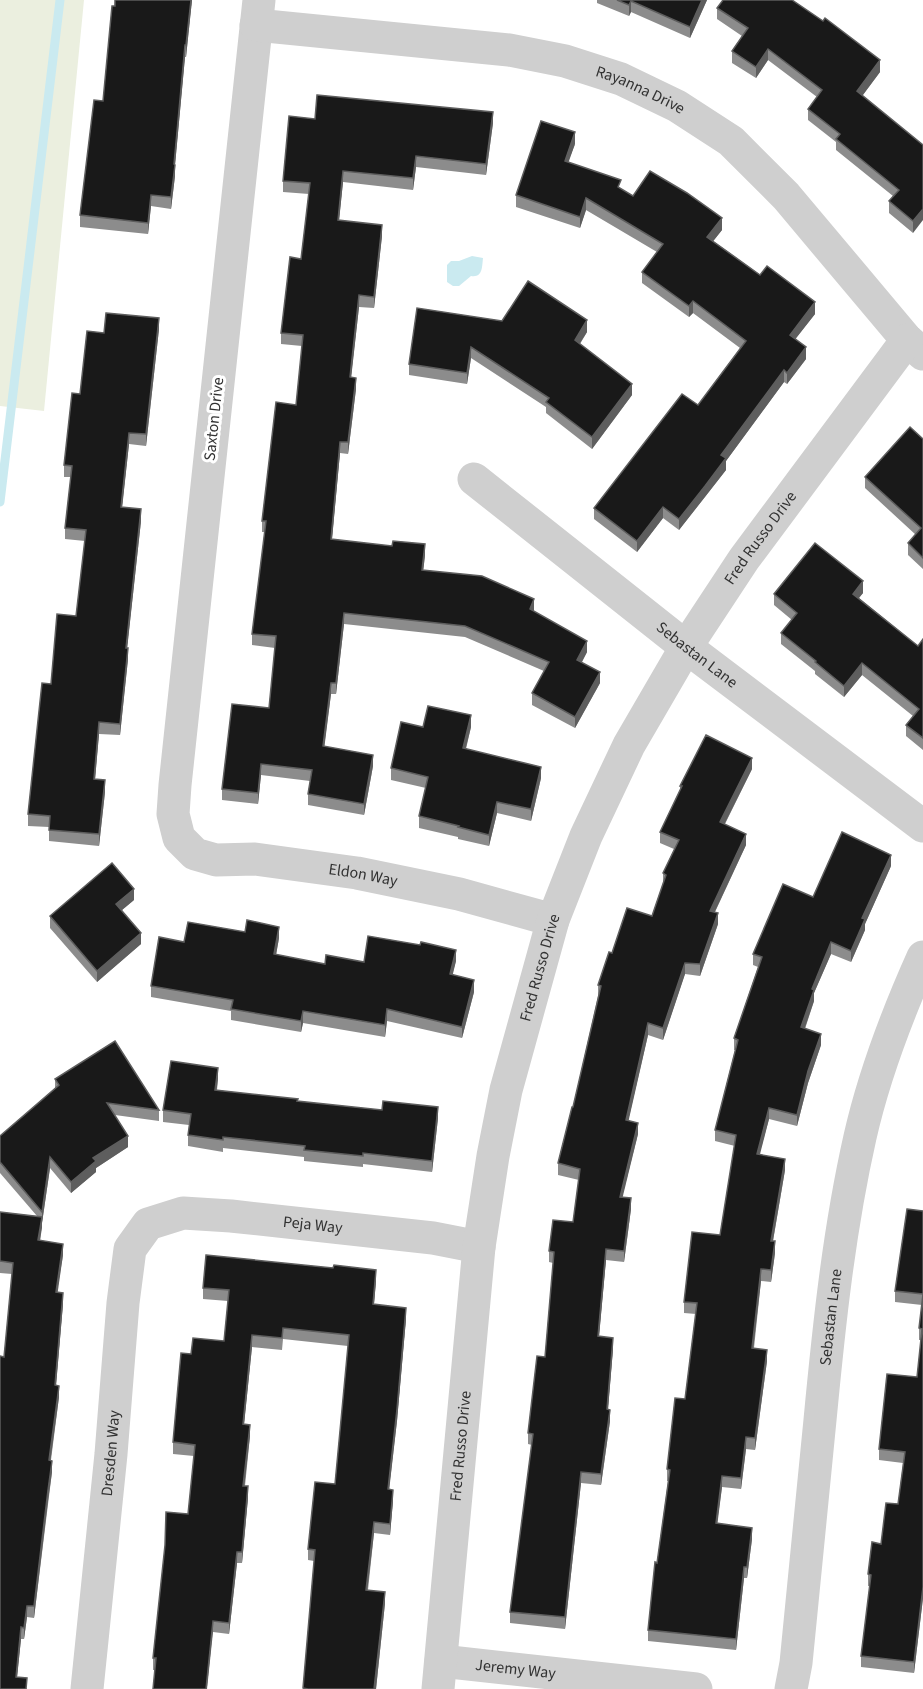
<svg xmlns="http://www.w3.org/2000/svg" width="923" height="1689" viewBox="0 0 923 1689" font-family="'Source Sans 3',sans-serif">
<style>
.green{fill:#ebefdf}
.water{fill:#caeaf0}
.lines{fill:none;stroke-linecap:round;stroke-linejoin:round}
.stream{stroke:#caeaf0;stroke-width:9}
.minor{stroke:#cfcfcf;stroke-width:33}
.wall{fill:#8c8c8c}
.shaded-wall{fill:#5e5e5e}
.building{fill:#191919;stroke:#5e5e5e;stroke-width:1.5}
.labels{text-anchor:middle;dominant-baseline:central;stroke-width:6;stroke-linejoin:round;paint-order:stroke}
.street-label{font-size:16px;fill:#323232;stroke:#fff}
</style>
<rect width="100%" height="100%" fill="#fff"/>
<!-- green -->
<polygon class="green" points="0,0 84,0 44,411 0,406"/>
<!-- water -->
<path class="water" d="M472 256 483 258C482 266 483 278 471 276L459 286H453L447 282V265L451 261H459Z"/>
<g class="lines">
<!-- stream -->
<polyline class="stream" points="0,502 60,0"/>
<!-- minor -->
<g class="minor">
<path id="s1" d="M259 0 175 785 173 814 179 838 195 854 216 860 255 859 357 873 459 894 553 920"/>
<path id="s2" d="M256 25 509 50 565 61 621 79 677 106 731 141 786 196 907 340 923 354"/>
<path id="s3" d="M474 479 686 647 923 826"/>
<path id="s4" d="M441 1661 696 1689"/>
<path id="s5" d="M87 1689 111 1454 123 1303 130 1249 148 1224 183 1213 231 1216 433 1238 479 1247"/>
<path id="s6" d="M438 1689 479 1247 493 1156 506 1090 553 920 586 836 629 745 686 647 744 559 907 340"/>
<path id="s7" d="M791 1689 796 1663C804 1582 812 1501 820 1420 829 1325 839 1230 860 1137 874 1075 897 1015 923 957"/>
</g>
</g>
<!-- wall -->
<g class="wall">
<polygon points="115,0 192,0 186,57 185,57 175,165 175,176 171,209 151,206 148,234 80,227 80,215 103,101"/>
<polygon points="597,0 707,0 690,38 631,12 629,16 597,3"/>
<polygon points="717,8 880,72 862,96 923,145 913,233 889,213 889,201 893,196 836,150 836,142 808,120 808,109 817,97 768,60 756,78 732,63 732,51 742,36 717,19"/>
<polygon points="315,119 493,123 486,175 416,167 413,190 343,182 339,220 382,236 374,308 359,307 351,377 356,389 348,454 340,453 332,539 425,555 423,571 534,611 534,612 587,652 582,662 600,683 575,728 532,705 532,693 544,671 465,637 344,624 336,694 331,694 324,747 373,766 364,815 308,805 308,794 310,781 261,775 258,804 222,800 222,789 269,708 275,648 252,645 252,634 265,532 262,532 262,521 296,405 302,346 281,344 281,333 301,259 309,194 283,192 283,181"/>
<polygon points="575,144 568,162 633,196 722,230 713,241 815,314 795,339 806,359 787,384 784,382 726,461 726,470 705,497 679,530 663,518 637,552 594,519 594,508 698,405 740,348 693,313 689,317 642,283 642,272 657,252 586,210 580,228 516,207 516,195"/>
<polygon points="502,321 587,332 580,344 632,395 592,449 546,413 546,407 471,358 467,384 409,375 409,364"/>
<polygon points="159,329 146,446 129,444 122,507 141,521 127,648 128,659 120,735 99,734 95,780 105,792 99,846 49,841 49,827 28,826 28,814 51,684 76,616 85,541 65,539 65,528 71,477 64,477 64,465 104,333"/>
<polygon points="923,439 923,569 908,555 908,543 916,535 865,488 865,477"/>
<polygon points="863,593 859,598 918,646 923,639 923,750 906,736 906,725 913,716 862,675 844,697 815,674 815,671 781,644 781,633 792,620 774,605 774,594"/>
<polygon points="423,727 471,727 466,749 541,778 531,821 497,813 489,846 458,839 458,837 419,828 419,816 426,788 391,780 391,768"/>
<polygon points="752,769 725,824 746,845 715,912 718,924 700,976 685,974 663,1040 648,1035 628,1121 638,1134 622,1197 631,1209 624,1262 606,1260 599,1336 613,1349 608,1410 610,1421 601,1485 581,1483 565,1629 510,1623 510,1612 532,1445 528,1444 528,1433 545,1357 553,1263 549,1262 549,1251 573,1222 579,1180 558,1175 558,1163 573,1107 598,996 598,985 612,953 652,916 663,883 663,873 674,849 660,843 660,832 680,790 680,786"/>
<polygon points="891,866 865,924 865,930 851,962 831,954 814,993 814,1001 805,1029 821,1045 808,1083 797,1126 769,1119 759,1155 785,1170 773,1241 775,1253 771,1282 761,1281 754,1348 767,1361 755,1450 746,1449 741,1489 722,1487 717,1523 752,1539 747,1578 744,1578 736,1650 648,1641 648,1630 668,1481 667,1481 667,1469 685,1399 696,1314 684,1313 684,1302 720,1235 735,1146 715,1141 715,1130 735,1050 734,1050 734,1038 758,967 753,965 753,954 813,897"/>
<polygon points="134,900 122,910 141,944 97,982 50,928 50,916"/>
<polygon points="279,938 276,955 325,964 364,962 456,961 452,975 474,992 462,1038 387,1021 385,1037 303,1023 301,1032 231,1020 231,1011 151,997 151,986 184,942"/>
<polygon points="55,1079 159,1110 159,1121 115,1115 128,1147 96,1168 96,1172 71,1193 50,1168 42,1223 42,1222 40,1241 63,1255 57,1292 63,1304 56,1386 59,1397 51,1460 52,1472 34,1618 27,1617 24,1639 21,1639 17,1677 27,1689 0,1689 4,1357 12,1274 0,1273 0,1212 37,1216 0,1173 0,1136 55,1089"/>
<polygon points="218,1079 217,1090 298,1101 438,1118 432,1172 363,1164 363,1167 304,1161 304,1157 223,1148 223,1152 188,1146 188,1135 189,1125 163,1122 163,1110"/>
<polygon points="923,1211 923,1598 914,1673 861,1667 861,1656 870,1586 868,1586 868,1574 898,1504 903,1463 879,1460 879,1449 917,1377 921,1340 919,1340 919,1328 922,1305 895,1302 895,1291"/>
<polygon points="376,1281 374,1304 406,1319 397,1421 389,1489 393,1501 390,1535 374,1533 368,1590 385,1603 376,1689 303,1689 314,1561 308,1560 308,1549 335,1484 348,1346 283,1339 282,1350 252,1347 244,1424 250,1436 245,1486 248,1498 242,1563 237,1563 229,1634 213,1632 155,1670 153,1670 153,1658 188,1514 194,1456 173,1454 173,1442 191,1354 224,1341 228,1301 203,1299 203,1288"/>
</g>
<!-- shaded-wall -->
<g class="shaded-wall">
<polygon points="191,0 192,0 186,57 186,45"/>
<polygon points="702,0 707,0 690,38 690,27"/>
<polygon points="631,1 631,12 629,16 629,5"/>
<polygon points="185,45 185,57 174,176 174,164"/>
<polygon points="768,49 768,60 756,78 756,67"/>
<polygon points="880,60 880,72 857,103 857,91"/>
<polygon points="493,112 493,123 486,175 486,164"/>
<polygon points="575,132 575,144 565,172 565,161"/>
<polygon points="416,156 416,167 413,190 413,178"/>
<polygon points="175,165 175,176 171,209 171,197"/>
<polygon points="343,171 343,182 338,231 338,220"/>
<polygon points="151,195 151,206 148,234 148,223"/>
<polygon points="586,198 586,210 580,228 580,217"/>
<polygon points="923,209 923,220 913,233 913,221"/>
<polygon points="722,218 722,230 707,249 707,237"/>
<polygon points="382,225 382,236 374,308 374,297"/>
<polygon points="359,295 359,307 350,388 350,377"/>
<polygon points="693,301 693,313 689,317 689,306"/>
<polygon points="815,302 815,314 790,346 790,335"/>
<polygon points="159,318 159,329 146,446 146,434"/>
<polygon points="587,320 587,332 575,351 575,340"/>
<polygon points="471,347 471,358 467,384 467,373"/>
<polygon points="806,347 806,359 787,384 787,373"/>
<polygon points="784,370 784,382 726,461 726,470 679,530 679,519 721,455"/>
<polygon points="356,378 356,389 348,454 348,442"/>
<polygon points="632,384 632,395 592,449 592,437"/>
<polygon points="129,433 129,444 121,518 121,507"/>
<polygon points="340,442 340,453 331,550 331,539"/>
<polygon points="663,507 663,518 637,552 637,541"/>
<polygon points="141,509 141,521 126,659 126,648"/>
<polygon points="425,544 425,555 422,582 422,570"/>
<polygon points="863,581 863,593 853,605 853,594"/>
<polygon points="534,599 534,611 530,621 530,609"/>
<polygon points="344,613 344,624 336,694 336,683"/>
<polygon points="587,641 587,652 577,671 577,660"/>
<polygon points="128,648 128,659 120,735 120,724"/>
<polygon points="862,663 862,675 844,697 844,686"/>
<polygon points="600,672 600,683 575,728 575,717"/>
<polygon points="331,683 331,694 323,758 323,746"/>
<polygon points="471,715 471,727 463,759 463,748"/>
<polygon points="99,722 99,734 94,791 94,779"/>
<polygon points="373,755 373,766 364,815 364,804"/>
<polygon points="752,758 752,769 720,833 720,822"/>
<polygon points="261,764 261,775 258,804 258,793"/>
<polygon points="541,767 541,778 531,821 531,809"/>
<polygon points="105,780 105,792 99,846 99,834"/>
<polygon points="497,802 497,813 489,846 489,835"/>
<polygon points="746,834 746,845 710,922 710,911"/>
<polygon points="891,855 891,866 865,924 865,930 851,962 851,951 862,918"/>
<polygon points="134,889 134,900 116,915 116,904"/>
<polygon points="718,913 718,924 700,976 700,964"/>
<polygon points="279,927 279,938 274,966 274,954"/>
<polygon points="141,933 141,944 97,982 97,971"/>
<polygon points="831,942 831,954 814,993 814,1001 801,1039 801,1027 812,989"/>
<polygon points="456,950 456,961 450,986 450,974"/>
<polygon points="685,963 685,974 663,1040 663,1028"/>
<polygon points="474,980 474,992 462,1038 462,1027"/>
<polygon points="387,1009 387,1021 385,1037 385,1025"/>
<polygon points="303,1011 303,1023 301,1032 301,1021"/>
<polygon points="648,1023 648,1035 626,1132 626,1120"/>
<polygon points="821,1034 821,1045 808,1083 797,1126 797,1115 808,1071"/>
<polygon points="218,1068 218,1079 215,1101 215,1090"/>
<polygon points="438,1107 438,1118 432,1172 432,1161"/>
<polygon points="769,1108 769,1119 757,1166 757,1154"/>
<polygon points="638,1123 638,1134 620,1208 620,1197"/>
<polygon points="128,1136 128,1147 96,1168 96,1172 71,1193 71,1182 93,1158"/>
<polygon points="50,1157 50,1168 42,1223 42,1212"/>
<polygon points="785,1159 785,1170 771,1252 771,1241"/>
<polygon points="631,1198 631,1209 624,1262 624,1251"/>
<polygon points="42,1217 42,1228 38,1252 38,1240"/>
<polygon points="775,1241 775,1253 771,1282 771,1270"/>
<polygon points="63,1244 63,1255 56,1304 56,1292"/>
<polygon points="606,1249 606,1260 598,1348 598,1336"/>
<polygon points="761,1269 761,1281 752,1359 752,1348"/>
<polygon points="376,1270 376,1281 373,1316 373,1304"/>
<polygon points="63,1293 63,1304 55,1397 55,1385"/>
<polygon points="406,1308 406,1319 397,1421 388,1500 388,1489"/>
<polygon points="252,1335 252,1347 243,1435 243,1424"/>
<polygon points="613,1338 613,1349 607,1421 607,1409"/>
<polygon points="767,1350 767,1361 755,1450 755,1438"/>
<polygon points="59,1386 59,1397 49,1471 49,1460"/>
<polygon points="610,1410 610,1421 601,1485 601,1474"/>
<polygon points="250,1425 250,1436 243,1497 243,1486"/>
<polygon points="746,1437 746,1449 741,1489 741,1478"/>
<polygon points="52,1461 52,1472 48,1501 34,1618 34,1606"/>
<polygon points="581,1472 581,1483 565,1629 565,1617"/>
<polygon points="722,1476 722,1487 716,1535 716,1523"/>
<polygon points="248,1486 248,1498 242,1563 242,1552"/>
<polygon points="393,1490 393,1501 390,1535 390,1524"/>
<polygon points="374,1522 374,1533 366,1601 366,1590"/>
<polygon points="752,1528 752,1539 747,1578 747,1567"/>
<polygon points="237,1552 237,1563 229,1634 229,1623"/>
<polygon points="744,1567 744,1578 736,1650 736,1639"/>
<polygon points="923,1587 923,1598 914,1673 914,1662"/>
<polygon points="385,1592 385,1603 376,1689 374,1689"/>
<polygon points="27,1606 27,1617 24,1639 24,1628"/>
<polygon points="213,1621 213,1632 207,1689 206,1689"/>
<polygon points="21,1627 21,1639 16,1688 16,1677"/>
</g>
<!-- building -->
<g class="building">
<polygon points="115,0 191,0 186,45 185,45 174,164 175,165 171,197 151,195 148,223 80,215 94,100 103,101 112,6 115,6"/>
<polygon points="617,0 702,0 690,27 631,1 629,5"/>
<polygon points="723,0 792,0 823,21 825,18 880,60 857,91 923,145 923,209 913,221 889,201 899,190 836,139 840,134 808,109 822,90 768,49 756,67 732,51 748,28 717,8"/>
<polygon points="317,95 493,112 486,164 416,156 413,178 343,171 338,220 382,225 374,297 359,295 350,377 356,378 348,442 340,442 331,539 392,546 393,541 425,544 422,570 482,576 534,599 530,609 587,641 577,660 600,672 575,717 532,693 549,662 465,626 344,613 336,683 331,683 323,746 373,755 364,804 308,794 312,770 261,764 258,793 222,789 232,704 269,708 276,636 252,634 266,521 262,521 276,402 296,405 303,335 281,333 290,257 301,259 310,183 283,181 289,116 315,119"/>
<polygon points="541,121 575,132 565,161 621,180 618,187 633,196 650,171 687,193 722,218 707,237 760,275 767,266 815,302 790,335 806,347 787,373 784,370 721,455 726,458 705,486 679,519 663,507 637,541 594,508 682,394 698,405 746,341 693,301 689,306 642,272 663,244 586,198 580,217 516,195"/>
<polygon points="528,281 587,320 575,340 632,384 592,437 546,402 549,398 471,347 467,373 409,364 417,308 502,321"/>
<polygon points="106,313 159,318 146,434 129,433 121,507 141,509 126,648 128,648 120,724 99,722 94,779 105,780 99,834 49,830 50,816 28,814 42,683 51,684 57,614 76,616 86,530 65,528 72,466 64,465 72,393 80,394 87,331 104,333"/>
<polygon points="910,427 923,439 923,558 908,543 921,528 865,477"/>
<polygon points="815,543 863,581 853,594 918,646 923,639 923,738 906,725 919,709 862,663 844,686 815,662 816,661 781,633 797,613 774,594"/>
<polygon points="428,706 471,715 463,748 541,767 531,809 497,802 489,835 458,827 459,826 419,816 428,777 391,768 401,722 423,727"/>
<polygon points="706,735 752,758 720,822 746,834 710,911 718,913 700,964 685,963 663,1028 648,1023 626,1120 638,1123 620,1197 631,1198 624,1251 606,1249 598,1336 613,1338 607,1409 610,1410 601,1474 581,1472 565,1617 510,1612 533,1434 528,1433 537,1356 545,1357 554,1252 549,1251 553,1220 573,1222 580,1169 558,1163 572,1107 573,1107 601,986 598,985 609,952 612,953 627,908 652,916 666,875 663,873 679,840 660,832 682,786 680,786"/>
<polygon points="842,832 891,855 862,918 865,919 851,951 831,942 812,989 814,990 801,1027 821,1034 808,1071 797,1115 769,1108 757,1154 785,1159 771,1241 775,1241 771,1270 761,1269 752,1348 767,1350 755,1438 746,1437 741,1478 722,1476 716,1523 752,1528 747,1567 744,1567 736,1639 648,1630 655,1562 657,1563 670,1470 667,1469 675,1398 685,1399 697,1303 684,1302 692,1232 720,1235 736,1135 715,1130 738,1040 734,1038 762,957 753,954 783,884 813,897"/>
<polygon points="112,863 134,889 116,904 141,933 97,971 50,916"/>
<polygon points="247,920 279,927 274,954 325,964 326,955 364,962 368,936 420,945 421,942 456,950 450,974 474,980 462,1027 387,1009 385,1025 303,1011 301,1021 231,1009 233,1000 151,986 159,937 184,942 188,922 245,932"/>
<polygon points="115,1041 159,1110 107,1103 128,1136 93,1158 96,1161 71,1182 50,1157 42,1212 0,1162 0,1136 59,1085 55,1079"/>
<polygon points="171,1061 218,1068 215,1090 298,1099 297,1101 382,1110 383,1101 438,1107 432,1161 363,1153 363,1156 304,1150 305,1146 223,1137 223,1140 188,1135 191,1114 163,1110"/>
<polygon points="907,1209 923,1211 923,1587 914,1662 861,1656 871,1575 868,1574 872,1542 881,1544 886,1503 898,1504 905,1452 879,1449 887,1374 917,1377 922,1329 919,1328 923,1294 895,1291"/>
<polygon points="0,1212 42,1217 38,1240 63,1244 56,1292 63,1293 55,1385 59,1386 49,1460 52,1461 48,1490 34,1606 27,1606 24,1628 21,1627 16,1677 27,1678 26,1689 0,1689 0,1356 4,1357 13,1263 0,1261"/>
<polygon points="206,1255 333,1268 334,1265 376,1270 373,1304 406,1308 397,1409 388,1489 393,1490 390,1524 374,1522 366,1590 385,1592 374,1689 308,1689 303,1688 315,1550 308,1549 315,1482 335,1484 349,1335 283,1328 282,1338 252,1335 243,1424 250,1425 243,1486 248,1486 242,1552 237,1552 229,1623 213,1621 206,1689 153,1689 156,1658 153,1658 165,1545 166,1512 188,1514 195,1445 173,1442 181,1353 191,1354 193,1338 224,1341 229,1290 203,1288"/>
</g>
<g class="labels">
<!-- street labels -->
<g class="street-label">
<text stroke="none"><textPath href="#s2" startOffset="392">Rayanna Drive</textPath></text>
<text transform="translate(214 419) rotate(-84)">Saxton Drive</text>
<text stroke="none"><textPath href="#s6" startOffset="1216">Fred Russo Drive</textPath></text>
<text stroke="none"><textPath href="#s3" startOffset="284">Sebastan Lane</textPath></text>
<text stroke="none"><textPath href="#s1" startOffset="1036">Eldon Way</textPath></text>
<text stroke="none"><textPath href="#s6" startOffset="730">Fred Russo Drive</textPath></text>
<text stroke="none"><textPath href="#s5" startOffset="640">Peja Way</textPath></text>
<text stroke="none"><textPath href="#s7" startOffset="374">Sebastan Lane</textPath></text>
<text stroke="none"><textPath href="#s6" startOffset="244">Fred Russo Drive</textPath></text>
<text stroke="none"><textPath href="#s5" startOffset="237">Dresden Way</textPath></text>
<text stroke="none"><textPath href="#s4" startOffset="75">Jeremy Way</textPath></text>
</g>
</g>
</svg>
